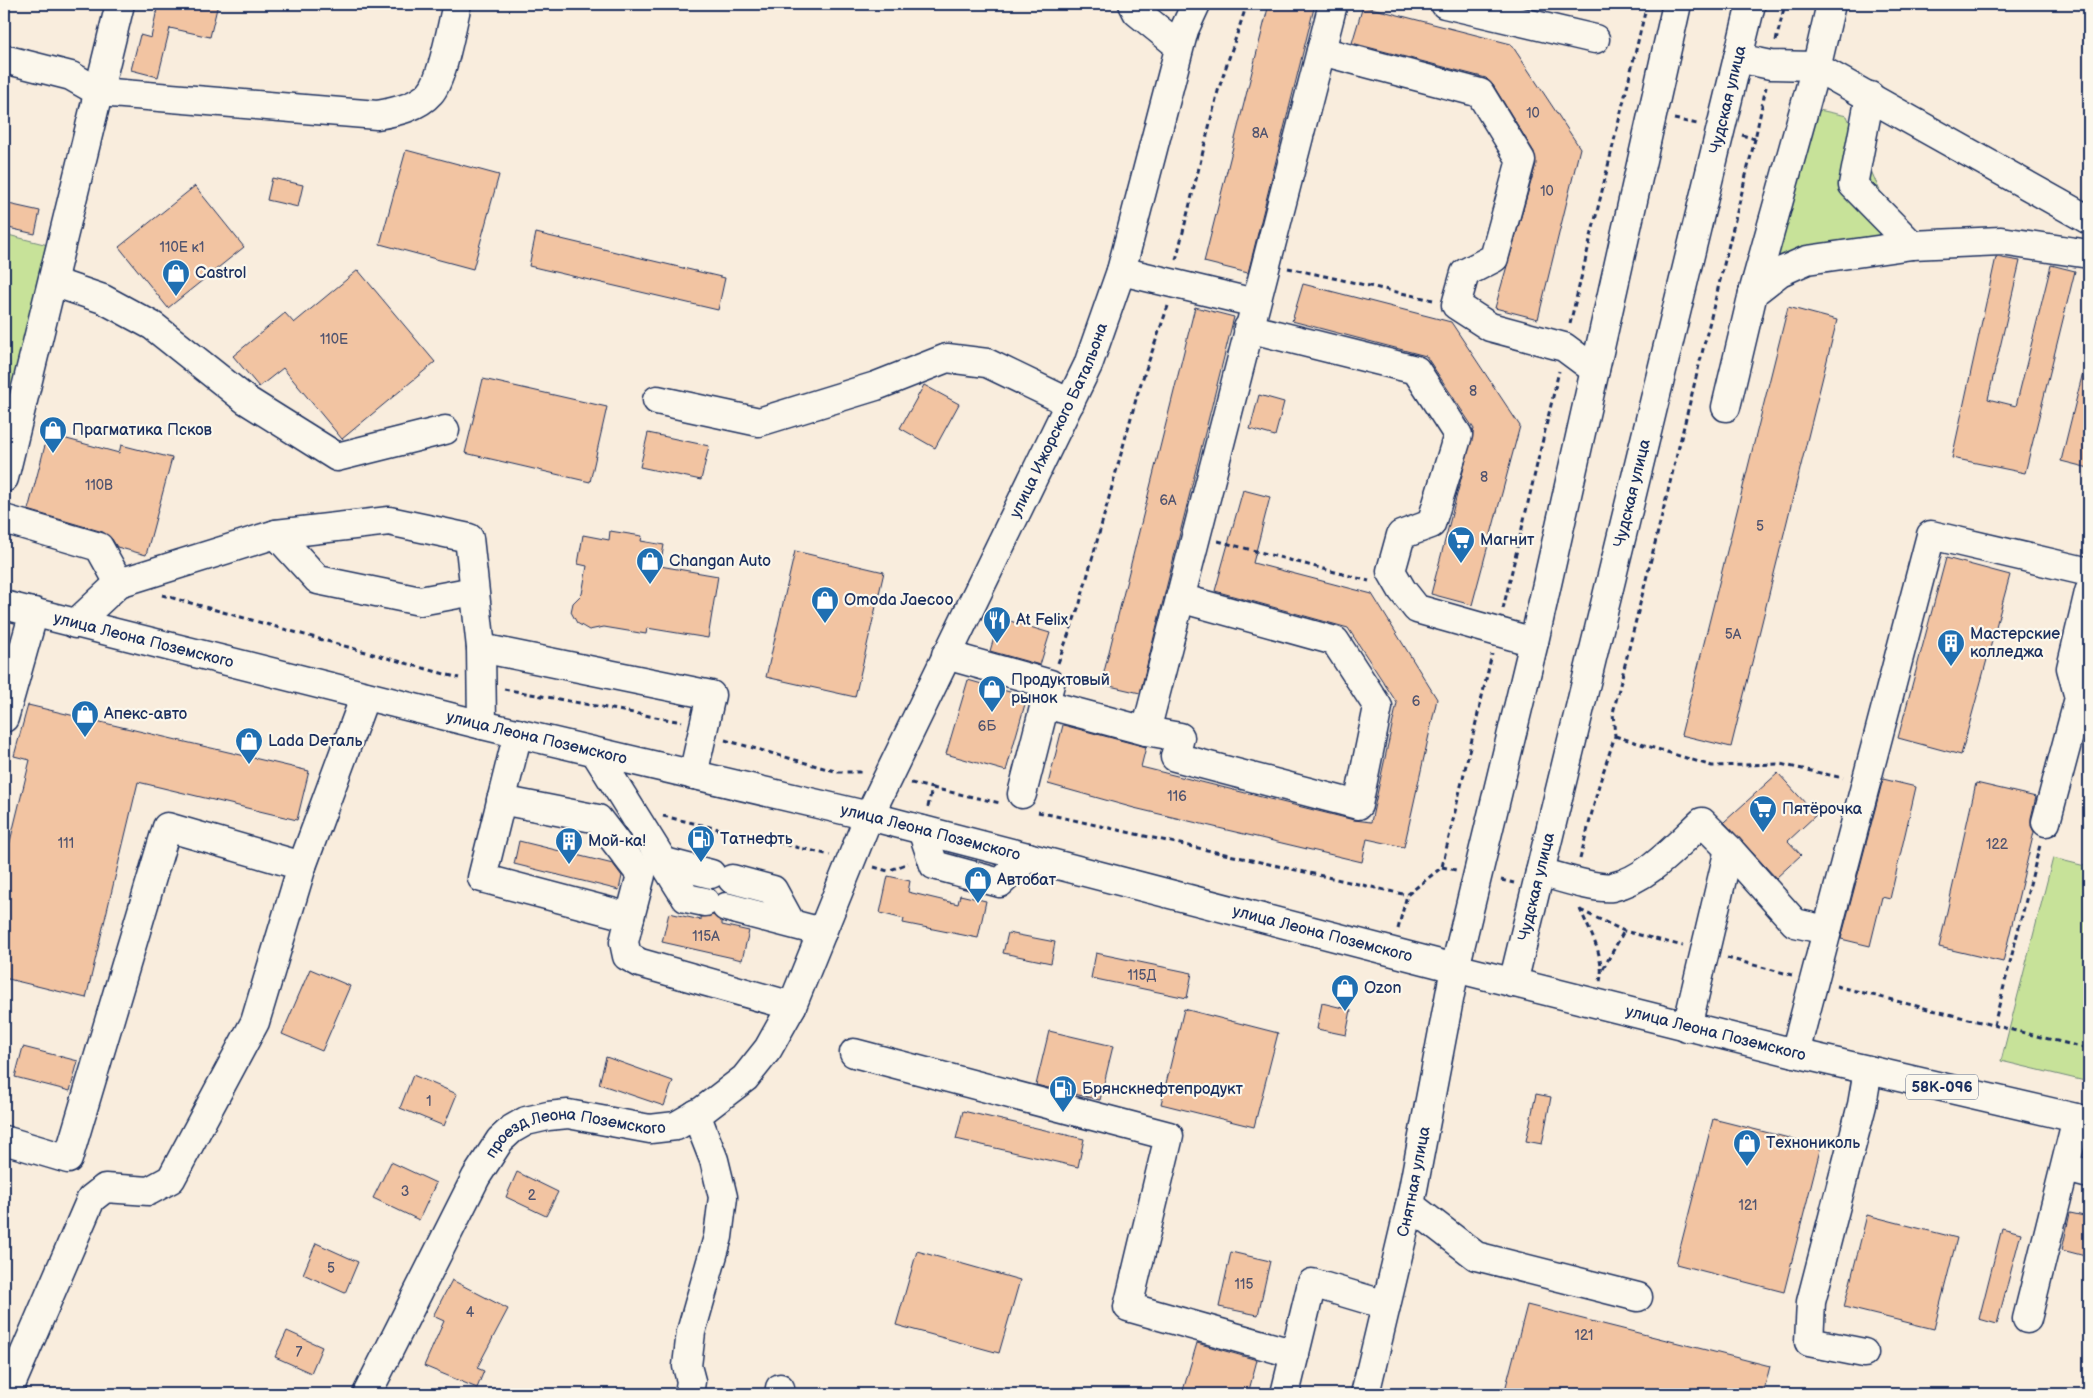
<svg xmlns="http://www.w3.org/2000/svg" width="2093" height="1398" viewBox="0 0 2093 1398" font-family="'Balsamiq Sans',sans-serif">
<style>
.green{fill:#c7e299;stroke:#71887c}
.building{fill:#f2c4a2;stroke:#1b2f5e}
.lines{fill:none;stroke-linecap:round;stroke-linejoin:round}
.minor-casing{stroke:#1b2f5e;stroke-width:31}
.major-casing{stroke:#1b2f5e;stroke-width:31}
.highway-casing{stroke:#1b2f5e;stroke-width:31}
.path{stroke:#1b2f5e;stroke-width:3;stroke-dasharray:5 4;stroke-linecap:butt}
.minor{stroke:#fbf7ec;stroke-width:28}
.major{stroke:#fbf7ec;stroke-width:28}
.highway{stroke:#fbf7ec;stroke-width:28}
.labels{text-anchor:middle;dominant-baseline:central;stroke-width:4.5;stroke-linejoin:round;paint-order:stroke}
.number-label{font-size:14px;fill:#51546f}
.shield{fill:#fbf7ec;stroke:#5e6b89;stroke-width:1}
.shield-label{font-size:15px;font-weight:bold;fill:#1b2f5e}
.street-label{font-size:16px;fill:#1b2f5e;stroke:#fbf7ec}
.poi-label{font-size:16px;fill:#1b2f5e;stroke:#fbf7ec;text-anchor:start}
</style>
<rect width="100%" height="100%" fill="#f9eddd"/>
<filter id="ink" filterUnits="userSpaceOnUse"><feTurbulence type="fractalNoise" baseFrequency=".02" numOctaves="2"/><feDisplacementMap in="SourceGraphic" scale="10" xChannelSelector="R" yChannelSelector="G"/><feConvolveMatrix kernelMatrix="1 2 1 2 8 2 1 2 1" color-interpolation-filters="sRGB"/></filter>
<g filter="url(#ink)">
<!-- green -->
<g class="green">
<polygon points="1805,107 1847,116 1901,239 1766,271"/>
<polygon points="4,234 56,247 4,451"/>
<polygon points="2053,858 2089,867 2089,1082 2001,1061"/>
</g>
<!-- building -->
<g class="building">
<polygon points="158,4 218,4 210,37 170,28 158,77 131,70 140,35 151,38"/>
<polygon points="1269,4 1315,4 1248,273 1204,262"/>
<polygon points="1363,6 1511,44 1580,148 1538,319 1495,308 1536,164 1534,152 1493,85 1486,78 1352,43"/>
<polygon points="406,150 499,175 473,269 380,244"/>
<polygon points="272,178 303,185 298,207 267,200"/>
<polygon points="195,186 244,247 168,308 119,247"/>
<polygon points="4,203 40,211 35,234 4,227"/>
<polygon points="536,233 725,278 718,310 529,266"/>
<polygon points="1996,257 2020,261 1988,399 2016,406 2051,265 2075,271 2025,473 1952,458"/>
<polygon points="358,270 435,362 342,439 283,368 259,387 233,356 285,313 294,323"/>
<polygon points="1303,284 1451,322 1520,426 1472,605 1431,594 1474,429 1426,356 1292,321"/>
<polygon points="1195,307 1234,317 1140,693 1101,684"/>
<polygon points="1788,307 1837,320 1731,747 1681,735"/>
<polygon points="2083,372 2089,373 2089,468 2061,461"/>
<polygon points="483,379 607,407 590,482 465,453"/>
<polygon points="924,385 959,404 935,448 900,428"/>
<polygon points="1259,395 1284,402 1275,436 1250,429"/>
<polygon points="648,433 709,446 701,480 640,467"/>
<polygon points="48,434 119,453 121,445 172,458 146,555 117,547 112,539 103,532 28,510"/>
<polygon points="1243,490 1270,497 1253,563 1372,594 1437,699 1404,847 1367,839 1362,862 1134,808 1048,784 1063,725 1146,747 1141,767 1354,820 1371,822 1397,703 1348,628 1215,591"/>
<polygon points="610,531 642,536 641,541 664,545 660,566 718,576 708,638 647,628 646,634 604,627 589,630 577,623 571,612 573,603 582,594 587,566 578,564 583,535 609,540"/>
<polygon points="795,551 884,572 855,697 766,677"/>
<polygon points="1946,558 2010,575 1961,755 1898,738"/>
<polygon points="1000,618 1050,633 1040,665 990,651"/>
<polygon points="968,680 1027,697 1006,771 946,754"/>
<polygon points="28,705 309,771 297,820 138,782 86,998 4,978 4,866 30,760 14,756"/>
<polygon points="1778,773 1816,815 1788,841 1801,855 1776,878 1724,822"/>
<polygon points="1883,779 1916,787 1890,899 1882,897 1870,946 1841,939"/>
<polygon points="1976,783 2036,797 2031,818 2031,826 2034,832 2003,962 1939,947"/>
<polygon points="519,841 613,864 622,876 619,890 514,864"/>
<polygon points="888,876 910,881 908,892 958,904 960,895 986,901 978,938 903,923 904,919 880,913"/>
<polygon points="669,913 701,920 701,917 713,915 722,922 722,925 749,931 742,960 662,942"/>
<polygon points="1008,933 1055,942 1051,963 1003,953"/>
<polygon points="1096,953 1192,973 1187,998 1091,978"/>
<polygon points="310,969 350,986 322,1051 282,1034"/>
<polygon points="1322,1003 1351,1010 1346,1035 1317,1029"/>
<polygon points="1184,1009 1278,1033 1254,1127 1161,1104"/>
<polygon points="1049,1031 1113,1046 1100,1100 1036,1085"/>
<polygon points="23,1047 78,1061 70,1091 15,1077"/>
<polygon points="606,1057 673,1081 664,1106 599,1084"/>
<polygon points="413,1075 457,1094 444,1126 400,1108"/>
<polygon points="1536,1094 1551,1097 1542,1144 1526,1141"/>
<polygon points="963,1111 1084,1139 1078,1167 956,1139"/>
<polygon points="1713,1119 1821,1146 1784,1292 1676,1264"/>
<polygon points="391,1162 436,1183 419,1220 373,1198"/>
<polygon points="517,1172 558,1192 546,1216 506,1197"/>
<polygon points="2070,1213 2089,1217 2089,1257 2062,1250"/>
<polygon points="1867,1215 1957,1238 1934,1329 1844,1307"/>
<polygon points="2002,1228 2021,1233 1997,1324 1979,1319"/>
<polygon points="316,1243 358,1262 345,1293 303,1274"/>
<polygon points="917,1251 1020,1280 999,1353 896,1325"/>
<polygon points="1231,1252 1270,1261 1258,1315 1219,1307"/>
<polygon points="452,1280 508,1309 477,1368 484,1371 477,1388 424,1366 444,1321 433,1316"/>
<polygon points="1527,1305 1770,1366 1763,1394 1504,1394"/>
<polygon points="287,1331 322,1347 311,1373 275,1357"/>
<polygon points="1197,1343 1257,1360 1248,1394 1182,1394"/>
</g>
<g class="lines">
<!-- minor casing -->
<g class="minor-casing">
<g id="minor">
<polyline points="1133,4 1137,12 1179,46"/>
<polyline points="1445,4 1595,39"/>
<polyline points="1321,51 1480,93 1521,160 1494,258 1465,273 1456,305 1490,327 1564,347 1595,370"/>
<polyline points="1738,58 1771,65 1814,66 2089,220"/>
<path d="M4 59 71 76 99 92 377 115C395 112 418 107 430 93 443 79 452 24 457 4"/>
<polyline points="1870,96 1853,185 1912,245 2001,241 2089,254"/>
<polyline points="1121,271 1255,303"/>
<polyline points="53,282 103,299 153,326 246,400 337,457 445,430"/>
<polyline points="1753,293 1780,272 1807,260 1912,245"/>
<polyline points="1248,328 1416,370 1458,435 1431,524 1401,535 1391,571 1402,590 1417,609 1534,642"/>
<polyline points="657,400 759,422 876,386 947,358 987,363 1070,403"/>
<polyline points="1726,407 1753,293 1819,56 1831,4"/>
<polyline points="4,478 120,4"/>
<polyline points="4,519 99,547 119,583"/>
<polyline points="276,534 318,580 420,601 474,591"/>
<polyline points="75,624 119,583 276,534 389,521 469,538 481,648 482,725"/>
<polyline points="481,648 711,695 693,775"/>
<polyline points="946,655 1050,684 1022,794"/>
<polyline points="1045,704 1146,731 1180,737 1175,757 1358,805 1378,707 1335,641 1180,598"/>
<polyline points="4,718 34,612"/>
<polyline points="1146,731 1333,4"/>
<polyline points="518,733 482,878 630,917 624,942 627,956 640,963 792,1006"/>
<polyline points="595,752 686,898 705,902"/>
<polyline points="501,800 598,819 641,875 630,917"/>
<polyline points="2046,822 2079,698 2071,668 2089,592"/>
<polyline points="922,830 934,865 1000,883 1028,857"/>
<polyline points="1729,849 1795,923 1826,930"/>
<polyline points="665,862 711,874"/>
<polyline points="302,866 365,696"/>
<path d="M1540 872C1556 876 1597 890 1612 887 1648 879 1676 846 1702 822L1729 849 1687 1027"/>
<polyline points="732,879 773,890 791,923"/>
<polyline points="726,907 822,932"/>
<polyline points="854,1053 1169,1136 1128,1307 1295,1354"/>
<polyline points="1795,1053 1931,535 2089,572"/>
<polyline points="4,1140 68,1159 167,827 302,866 255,1022 171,1179 149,1191 105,1188 91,1199 7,1394"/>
<polyline points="2066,1168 2089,1174"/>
<polyline points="1410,1205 1476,1256 1638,1297"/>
<polyline points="2027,1319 2077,1118"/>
<polyline points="1864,1353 1809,1342 1811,1302 1862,1105 1868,1070"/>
<path id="s1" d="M367 1394 476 1177 500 1140 512 1129 526 1121 548 1116 568 1114 650 1129 676 1126 702 1111 745 1078 768 1049 792 1006 869 816 1088 365 1121 271 1184 30 1196 4"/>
<polyline points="689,1394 691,1381 687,1366 691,1332 718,1237 723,1197 714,1160 696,1114"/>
<polyline points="779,1394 780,1388"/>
<polyline points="1285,1394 1312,1283 1386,1305"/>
<path id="s2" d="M1365 1394 1410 1205 1455 968"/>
</g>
</g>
<!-- major casing -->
<g class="major-casing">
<g id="major">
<path id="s3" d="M4 605 482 725 869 816 1455 968"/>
</g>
</g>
<!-- highway casing -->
<g class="highway-casing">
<g id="highway">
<path id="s4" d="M1677 4 1534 642 1455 968 1795 1053 2089 1121"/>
<path id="s5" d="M1513 983 1751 4"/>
</g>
</g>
<!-- path -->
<g class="path">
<polyline points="1776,41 1785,4"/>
<polyline points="1674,119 1697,124"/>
<polyline points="1742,135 1755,139 1766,87"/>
<polyline points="1176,260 1218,91 1247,4"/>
<polyline points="1288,268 1433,300"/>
<polyline points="1570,324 1647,4"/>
<polyline points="1218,541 1369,581"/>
<polyline points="162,595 459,678"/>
<polyline points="1503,609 1559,371"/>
<polyline points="1058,663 1080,603 1138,392 1168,306"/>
<polyline points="504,689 682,722"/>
<polyline points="1615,736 1712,766 1780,764 1843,778"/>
<polyline points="725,740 838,772 864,772"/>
<polyline points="911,783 932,788 928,807"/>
<polyline points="932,788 1000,803"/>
<polyline points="1038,812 1407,895"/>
<polyline points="663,816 830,855"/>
<polyline points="1580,859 1599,785 1615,736 1613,713 1755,139"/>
<polyline points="874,867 888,871 908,863"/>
<polyline points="1442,867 1456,870"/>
<polyline points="1501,880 1514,883"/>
<path d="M1580 909C1589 930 1606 958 1600 981"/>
<polyline points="1580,910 1624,931 1683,946"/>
<polyline points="1398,929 1407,895 1442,867 1492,654"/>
<polyline points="1727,958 1792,975"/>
<polyline points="1603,969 1624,931"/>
<polyline points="1836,986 2089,1049"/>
<polyline points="1994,1025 2040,845"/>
</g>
<!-- minor -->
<use href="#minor" class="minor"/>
<!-- major -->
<use href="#major" class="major"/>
<!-- highway -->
<use href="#highway" class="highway"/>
</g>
</g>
<!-- icons -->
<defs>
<g id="shop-pin" transform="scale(1.4375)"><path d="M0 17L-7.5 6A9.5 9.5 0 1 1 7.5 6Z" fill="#1f6fb2" stroke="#fbf7ec"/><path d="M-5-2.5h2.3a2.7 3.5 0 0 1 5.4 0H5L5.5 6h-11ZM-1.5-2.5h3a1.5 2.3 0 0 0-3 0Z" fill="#fff"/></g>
<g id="supermarket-pin" transform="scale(1.4375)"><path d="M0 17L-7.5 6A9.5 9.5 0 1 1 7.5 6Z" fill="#1f6fb2" stroke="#fbf7ec"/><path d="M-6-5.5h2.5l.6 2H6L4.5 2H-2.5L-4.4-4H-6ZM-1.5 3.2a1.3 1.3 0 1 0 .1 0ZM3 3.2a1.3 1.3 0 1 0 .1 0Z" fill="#fff"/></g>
<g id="restaurant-pin" transform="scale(1.4375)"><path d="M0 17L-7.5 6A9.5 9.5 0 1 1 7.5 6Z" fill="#1f6fb2" stroke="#fbf7ec"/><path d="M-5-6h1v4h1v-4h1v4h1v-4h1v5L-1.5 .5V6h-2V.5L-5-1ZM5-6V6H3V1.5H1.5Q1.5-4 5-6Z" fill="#fff"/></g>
<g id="building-pin" transform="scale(1.4375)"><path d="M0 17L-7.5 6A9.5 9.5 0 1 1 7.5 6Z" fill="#1f6fb2" stroke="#fbf7ec"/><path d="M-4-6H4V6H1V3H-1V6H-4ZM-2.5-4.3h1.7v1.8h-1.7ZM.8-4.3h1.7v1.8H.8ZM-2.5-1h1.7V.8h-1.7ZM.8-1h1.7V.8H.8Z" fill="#fff"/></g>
<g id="fuel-pin" transform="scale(1.4375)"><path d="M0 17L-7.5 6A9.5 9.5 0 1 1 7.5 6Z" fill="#1f6fb2" stroke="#fbf7ec"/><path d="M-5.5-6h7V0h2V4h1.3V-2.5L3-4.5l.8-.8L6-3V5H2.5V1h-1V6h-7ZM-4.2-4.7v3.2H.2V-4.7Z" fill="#fff"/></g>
</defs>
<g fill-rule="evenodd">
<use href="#shop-pin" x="176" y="273"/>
<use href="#shop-pin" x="53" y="430"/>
<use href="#supermarket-pin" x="1461" y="540"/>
<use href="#shop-pin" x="650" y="561"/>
<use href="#shop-pin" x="825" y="600"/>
<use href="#restaurant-pin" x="997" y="620"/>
<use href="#building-pin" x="1951" y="643"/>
<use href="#shop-pin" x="992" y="689"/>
<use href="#shop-pin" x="85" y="714"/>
<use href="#shop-pin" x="249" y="741"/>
<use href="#supermarket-pin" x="1763" y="809"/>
<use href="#fuel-pin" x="701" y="839"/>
<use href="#building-pin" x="569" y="841"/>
<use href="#shop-pin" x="978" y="880"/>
<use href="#shop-pin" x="1345" y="988"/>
<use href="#fuel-pin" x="1063" y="1089"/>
<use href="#shop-pin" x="1747" y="1143"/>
</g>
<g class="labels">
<!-- number labels -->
<g class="number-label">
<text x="1533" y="113">10</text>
<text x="1260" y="133">8А</text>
<text x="1547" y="191">10</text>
<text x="182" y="247">110Е к1</text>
<text x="334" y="339">110Е</text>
<text x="1473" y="391">8</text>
<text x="1484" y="477">8</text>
<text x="99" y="485">110В</text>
<text x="1168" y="500">6А</text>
<text x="1760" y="526">5</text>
<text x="1733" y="634">5А</text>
<text x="1416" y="701">6</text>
<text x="987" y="726">6Б</text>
<text x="1177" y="796">116</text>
<text x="66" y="843">111</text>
<text x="1997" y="844">122</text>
<text x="706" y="936">115А</text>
<text x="1142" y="975">115Д</text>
<text x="429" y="1101">1</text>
<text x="405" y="1191">3</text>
<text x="532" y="1195">2</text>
<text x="1748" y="1205">121</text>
<text x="331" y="1268">5</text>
<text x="1244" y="1284">115</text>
<text x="470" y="1312">4</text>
<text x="1584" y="1335">121</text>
<text x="299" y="1352">7</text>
</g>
<!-- shield labels -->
<rect class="shield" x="1906" y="1074.5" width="72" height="25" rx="4"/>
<g class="shield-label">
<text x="1942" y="1087">58К-096</text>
</g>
<!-- street labels -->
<g class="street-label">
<text stroke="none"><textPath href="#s5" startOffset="909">Чудская улица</textPath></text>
<text stroke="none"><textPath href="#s1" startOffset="1286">улица Ижорского Батальона</textPath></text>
<text stroke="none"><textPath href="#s5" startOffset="504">Чудская улица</textPath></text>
<text stroke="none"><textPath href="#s3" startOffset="144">улица Леона Поземского</textPath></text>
<text stroke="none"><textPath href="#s3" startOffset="549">улица Леона Поземского</textPath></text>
<text stroke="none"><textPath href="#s3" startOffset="954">улица Леона Поземского</textPath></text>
<text stroke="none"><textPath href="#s5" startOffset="99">Чудская улица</textPath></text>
<text stroke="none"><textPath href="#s3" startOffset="1359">улица Леона Поземского</textPath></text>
<text stroke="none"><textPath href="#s4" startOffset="1258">улица Леона Поземского</textPath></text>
<text stroke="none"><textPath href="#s1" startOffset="364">проезд Леона Поземского</textPath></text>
<text stroke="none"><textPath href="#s2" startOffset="218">Снятная улица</textPath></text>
</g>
<!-- poi labels -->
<g class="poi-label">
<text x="195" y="273">Castrol</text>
<text x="72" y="430">Прагматика Псков</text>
<text x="1480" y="540">Магнит</text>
<text x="669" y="561">Changan Auto</text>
<text x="844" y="600">Omoda Jaecoo</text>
<text x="1016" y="620">At Felix</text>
<text x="1970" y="634">Мастерские<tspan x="1970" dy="18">колледжа</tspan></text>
<text x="1011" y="680">Продуктовый<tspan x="1011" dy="18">рынок</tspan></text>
<text x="104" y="714">Апекс-авто</text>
<text x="268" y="741">Lada Dеталь</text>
<text x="1782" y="809">Пятёрочка</text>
<text x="720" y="839">Татнефть</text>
<text x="588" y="841">Мой-ка!</text>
<text x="997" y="880">Автобат</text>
<text x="1364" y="988">Ozon</text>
<text x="1082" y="1089">Брянскнефтепродукт</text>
<text x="1766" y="1143">Технониколь</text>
</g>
</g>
<!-- margin -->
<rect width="2093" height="1398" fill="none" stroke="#fbf7ec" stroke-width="20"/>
<rect x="10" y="10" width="2073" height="1378" fill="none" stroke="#1b2f5e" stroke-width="2" filter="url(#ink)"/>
</svg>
